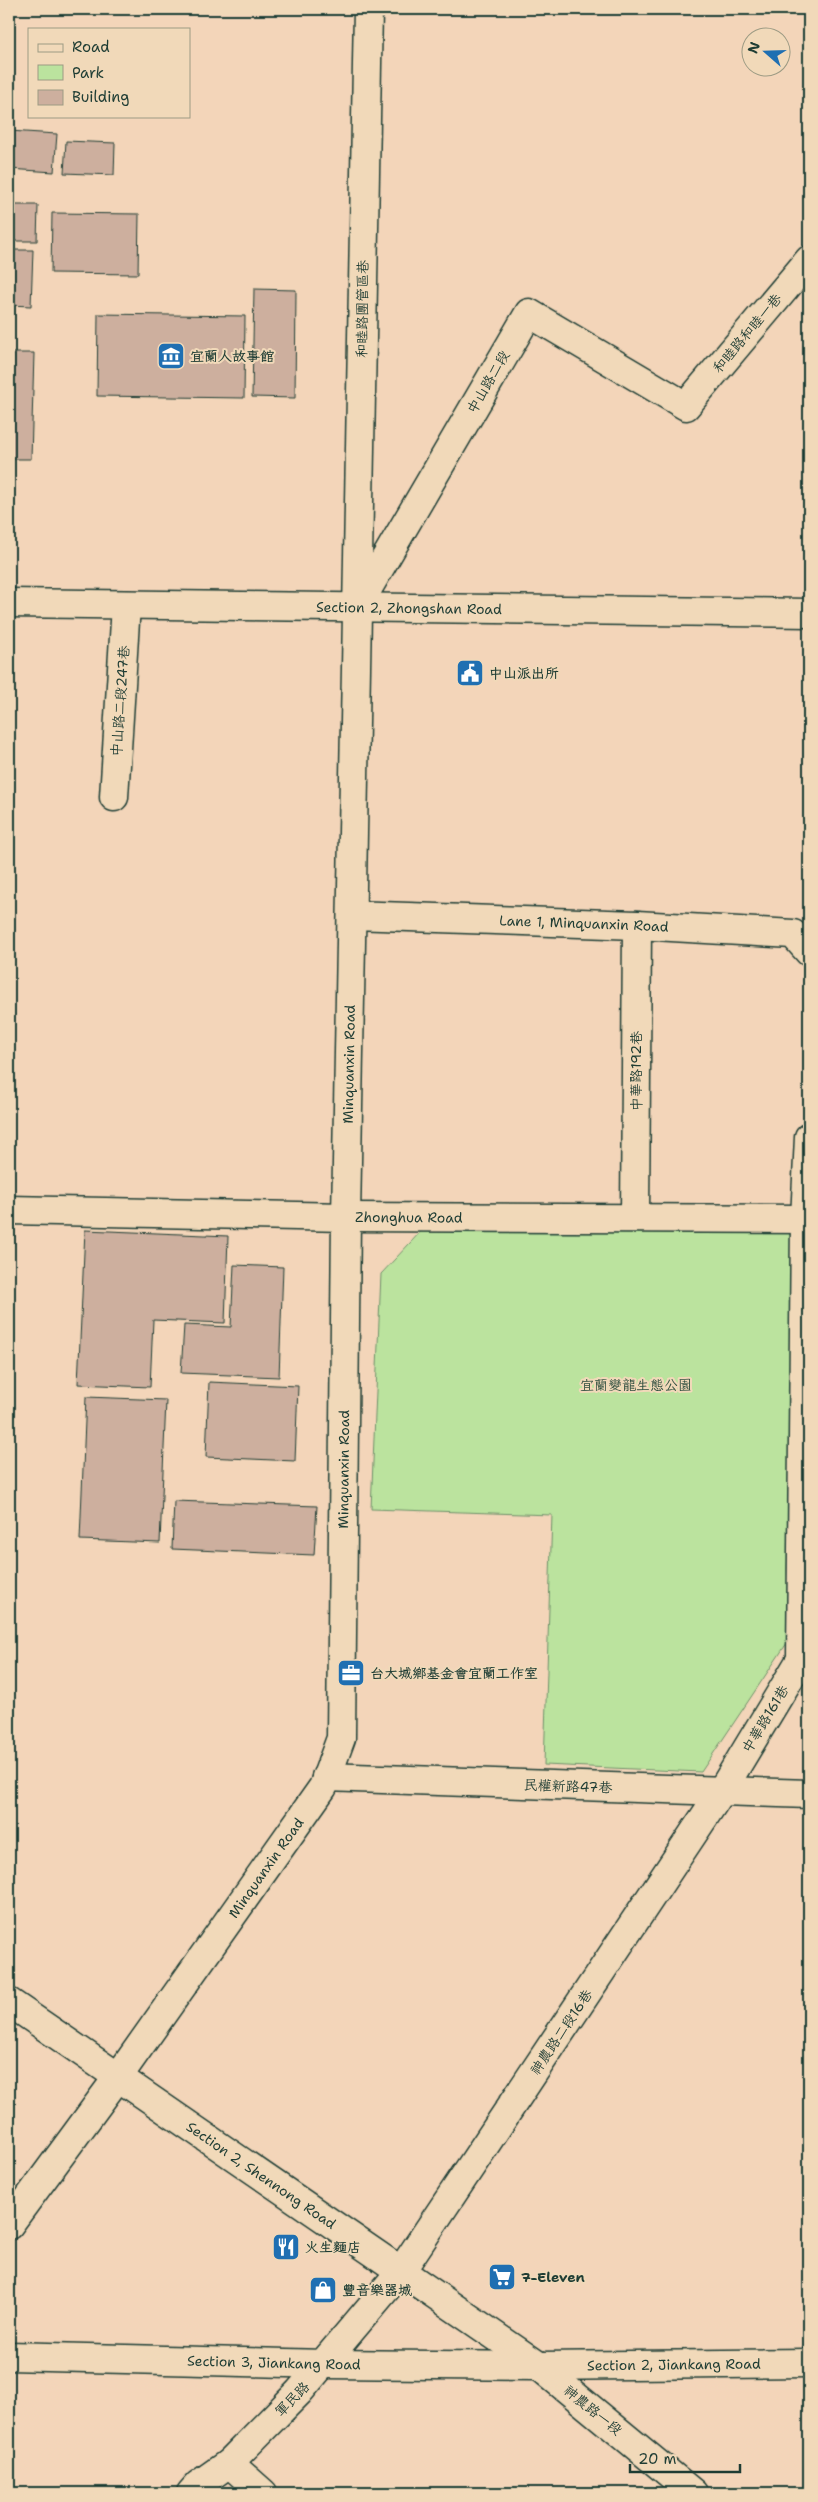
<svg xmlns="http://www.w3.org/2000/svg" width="818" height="2502" viewBox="0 0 818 2502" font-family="'Shantell Sans','LXGW WenKai TC',sans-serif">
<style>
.green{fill:#bbe39e;stroke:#6d9069}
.building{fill:#cdaf9e;stroke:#1f3d34}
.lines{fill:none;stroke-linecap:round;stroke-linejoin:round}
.minor-casing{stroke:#1f3d34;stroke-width:31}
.minor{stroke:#f1d9b9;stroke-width:28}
.labels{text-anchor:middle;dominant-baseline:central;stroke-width:4;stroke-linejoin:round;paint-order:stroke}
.street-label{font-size:14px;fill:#1f3d34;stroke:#f1d9b9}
.poi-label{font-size:14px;font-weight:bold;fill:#1f3d34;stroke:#f1d9b9;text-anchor:start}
.park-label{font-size:14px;fill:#2f4e3f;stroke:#f1d9b9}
</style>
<rect width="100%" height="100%" fill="#f3d5b9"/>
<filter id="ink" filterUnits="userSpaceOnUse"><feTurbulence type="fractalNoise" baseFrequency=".02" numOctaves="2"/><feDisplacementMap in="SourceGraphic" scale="10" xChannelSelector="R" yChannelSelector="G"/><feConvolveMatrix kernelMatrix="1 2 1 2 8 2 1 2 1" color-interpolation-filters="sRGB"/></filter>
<g filter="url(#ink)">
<!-- green -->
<polygon class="green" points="424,1228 797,1230 787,1569 791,1637 701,1772 544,1765 552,1515 371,1509 381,1274"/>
<!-- building -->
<g class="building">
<polygon points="9,131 57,134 54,172 9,169"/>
<polygon points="66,141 115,143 114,175 64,173"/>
<polygon points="9,205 38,205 37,241 9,241"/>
<polygon points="52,213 139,214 138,274 51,273"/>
<polygon points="9,250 33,250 31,306 9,305"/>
<polygon points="254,289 296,290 295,398 252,397"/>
<polygon points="98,314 245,316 244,398 97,396"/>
<polygon points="9,353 34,353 31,459 9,459"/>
<polygon points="85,1230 228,1236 225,1323 153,1320 150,1387 78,1384"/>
<polygon points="234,1265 283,1267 279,1377 181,1373 184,1325 231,1327"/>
<polygon points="209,1382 298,1386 295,1461 206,1457"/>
<polygon points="86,1397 166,1400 160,1543 80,1540"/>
<polygon points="174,1501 317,1506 314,1555 172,1549"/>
</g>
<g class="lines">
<!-- minor casing -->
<g class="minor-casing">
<g id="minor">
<path id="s1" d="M9 603 809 613"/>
<polyline points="357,607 529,313 686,406 809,260"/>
<polyline points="114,797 126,605"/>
<path id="s2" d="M352 915 637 925 793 934 809 952"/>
<path id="s3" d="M9 1210 346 1217 809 1219"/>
<polyline points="635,1217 637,925"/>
<polyline points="801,1660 805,1219 809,1137"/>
<polyline points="326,1777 809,1794"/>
<path id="s4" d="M9 2002 539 2366 693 2493"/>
<path id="s5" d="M9 2225 118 2077 323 1787 341 1738 346 1217 368 9"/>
<path id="s6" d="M9 2356 325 2364 539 2366 809 2363"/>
<polyline points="229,2463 263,2493"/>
<polyline points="191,2493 198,2485 229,2463 299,2392 401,2271 721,1792 809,1646"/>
</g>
</g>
<!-- minor -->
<use href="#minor" class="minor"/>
</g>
</g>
<!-- icons -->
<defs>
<g id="museum-square" transform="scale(1.4375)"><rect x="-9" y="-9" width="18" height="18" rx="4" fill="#1f6fb2" stroke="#f1d9b9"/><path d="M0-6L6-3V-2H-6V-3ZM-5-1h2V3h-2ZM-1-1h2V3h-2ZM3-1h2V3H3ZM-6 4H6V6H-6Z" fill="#fff"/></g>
<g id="civic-square" transform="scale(1.4375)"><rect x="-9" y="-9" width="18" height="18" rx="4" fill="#1f6fb2" stroke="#f1d9b9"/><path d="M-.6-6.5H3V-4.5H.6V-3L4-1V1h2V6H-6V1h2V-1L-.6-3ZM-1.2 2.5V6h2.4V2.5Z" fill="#fff"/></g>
<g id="office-square" transform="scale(1.4375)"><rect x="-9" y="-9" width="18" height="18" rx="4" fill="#1f6fb2" stroke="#f1d9b9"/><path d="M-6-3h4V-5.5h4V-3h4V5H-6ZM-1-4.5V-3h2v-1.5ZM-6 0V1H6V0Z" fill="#fff"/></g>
<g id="restaurant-square" transform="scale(1.4375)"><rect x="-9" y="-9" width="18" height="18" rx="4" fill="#1f6fb2" stroke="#f1d9b9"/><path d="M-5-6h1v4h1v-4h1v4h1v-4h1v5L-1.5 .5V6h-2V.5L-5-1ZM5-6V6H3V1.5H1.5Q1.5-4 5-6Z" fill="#fff"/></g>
<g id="supermarket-square" transform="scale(1.4375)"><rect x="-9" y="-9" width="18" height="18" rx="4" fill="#1f6fb2" stroke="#f1d9b9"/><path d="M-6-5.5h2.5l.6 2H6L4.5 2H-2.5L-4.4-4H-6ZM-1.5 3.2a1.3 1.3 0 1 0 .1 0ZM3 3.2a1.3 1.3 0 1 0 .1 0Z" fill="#fff"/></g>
<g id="shop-square" transform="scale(1.4375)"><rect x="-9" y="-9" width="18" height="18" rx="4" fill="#1f6fb2" stroke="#f1d9b9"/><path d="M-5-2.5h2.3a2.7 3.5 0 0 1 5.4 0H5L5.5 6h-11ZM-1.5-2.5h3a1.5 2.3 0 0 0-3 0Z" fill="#fff"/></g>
</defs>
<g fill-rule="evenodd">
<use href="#museum-square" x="171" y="356"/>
<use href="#civic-square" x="470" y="673"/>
<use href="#office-square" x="351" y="1673"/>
<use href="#restaurant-square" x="286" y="2247"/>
<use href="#supermarket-square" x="502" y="2277"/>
<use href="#shop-square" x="323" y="2290"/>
</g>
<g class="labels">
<!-- street labels -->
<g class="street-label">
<text transform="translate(362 309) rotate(-89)">和睦路團管區巷</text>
<text transform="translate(747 333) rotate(-50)">和睦路和睦一巷</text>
<text transform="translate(488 382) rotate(-60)">中山路二段</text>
<text stroke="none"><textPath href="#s1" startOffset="400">Section 2, Zhongshan Road</textPath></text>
<text transform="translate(120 701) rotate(-86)">中山路二段247巷</text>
<text stroke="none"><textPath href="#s2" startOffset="232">Lane 1, Minquanxin Road</textPath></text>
<text stroke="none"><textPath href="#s5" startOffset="1265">Minquanxin Road</textPath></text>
<text transform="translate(636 1071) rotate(-90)">中華路192巷</text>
<text stroke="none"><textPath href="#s3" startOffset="400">Zhonghua Road</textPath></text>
<text stroke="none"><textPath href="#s5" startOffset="860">Minquanxin Road</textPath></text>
<text transform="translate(765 1719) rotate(-59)">中華路161巷</text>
<text transform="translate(568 1786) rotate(2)">民權新路47巷</text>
<text stroke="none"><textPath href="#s5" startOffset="440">Minquanxin Road</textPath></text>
<text transform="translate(561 2032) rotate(-56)">神農路二段16巷</text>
<text stroke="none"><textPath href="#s4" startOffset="306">Section 2, Shennong Road</textPath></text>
<text stroke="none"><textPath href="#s6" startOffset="265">Section 3, Jiankang Road</textPath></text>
<text stroke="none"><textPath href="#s6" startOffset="665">Section 2, Jiankang Road</textPath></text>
<text transform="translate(292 2399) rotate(-46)">軍民路</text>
<text transform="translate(593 2410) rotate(39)">神農路一段</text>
</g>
<!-- poi labels -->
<g class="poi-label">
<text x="190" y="356">宜蘭人故事館</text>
<text x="489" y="673">中山派出所</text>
<text x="370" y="1673">台大城鄉基金會宜蘭工作室</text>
<text x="305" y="2247">火生麵店</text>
<text x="521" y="2277">7-Eleven</text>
<text x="342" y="2290">豐音樂器城</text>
</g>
<!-- park labels -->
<g class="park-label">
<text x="636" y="1385">宜蘭變龍生態公園</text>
</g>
</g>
<!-- margin -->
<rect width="818" height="2502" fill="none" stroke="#f1d9b9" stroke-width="30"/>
<rect x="15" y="15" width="788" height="2472" fill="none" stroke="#1f3d34" stroke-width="2" filter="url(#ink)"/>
<!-- legend -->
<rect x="28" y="28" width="162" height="90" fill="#f1d9b9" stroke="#9d9b84"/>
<rect x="38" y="44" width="25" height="8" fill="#f1d9b9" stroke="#9d9b84"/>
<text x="72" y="52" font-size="15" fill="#1f3d34">Road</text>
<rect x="38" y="65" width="25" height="15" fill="#bbe39e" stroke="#9d9b84"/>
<text x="72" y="78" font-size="15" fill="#1f3d34">Park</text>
<rect x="38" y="90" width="25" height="15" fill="#cdaf9e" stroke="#9d9b84"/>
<text x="72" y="102" font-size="15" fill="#1f3d34">Building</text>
<!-- north arrow -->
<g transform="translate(766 52) rotate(290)"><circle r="24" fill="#f1d9b9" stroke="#9d9b84"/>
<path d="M0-4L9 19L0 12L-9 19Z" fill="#1f6fb2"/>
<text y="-8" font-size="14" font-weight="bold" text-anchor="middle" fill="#1f3d34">N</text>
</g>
<!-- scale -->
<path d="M630 2464v8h110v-8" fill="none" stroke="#1f3d34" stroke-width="2.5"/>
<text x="638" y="2464" font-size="15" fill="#1f3d34" stroke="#f1d9b9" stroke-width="4" paint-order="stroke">20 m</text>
</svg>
